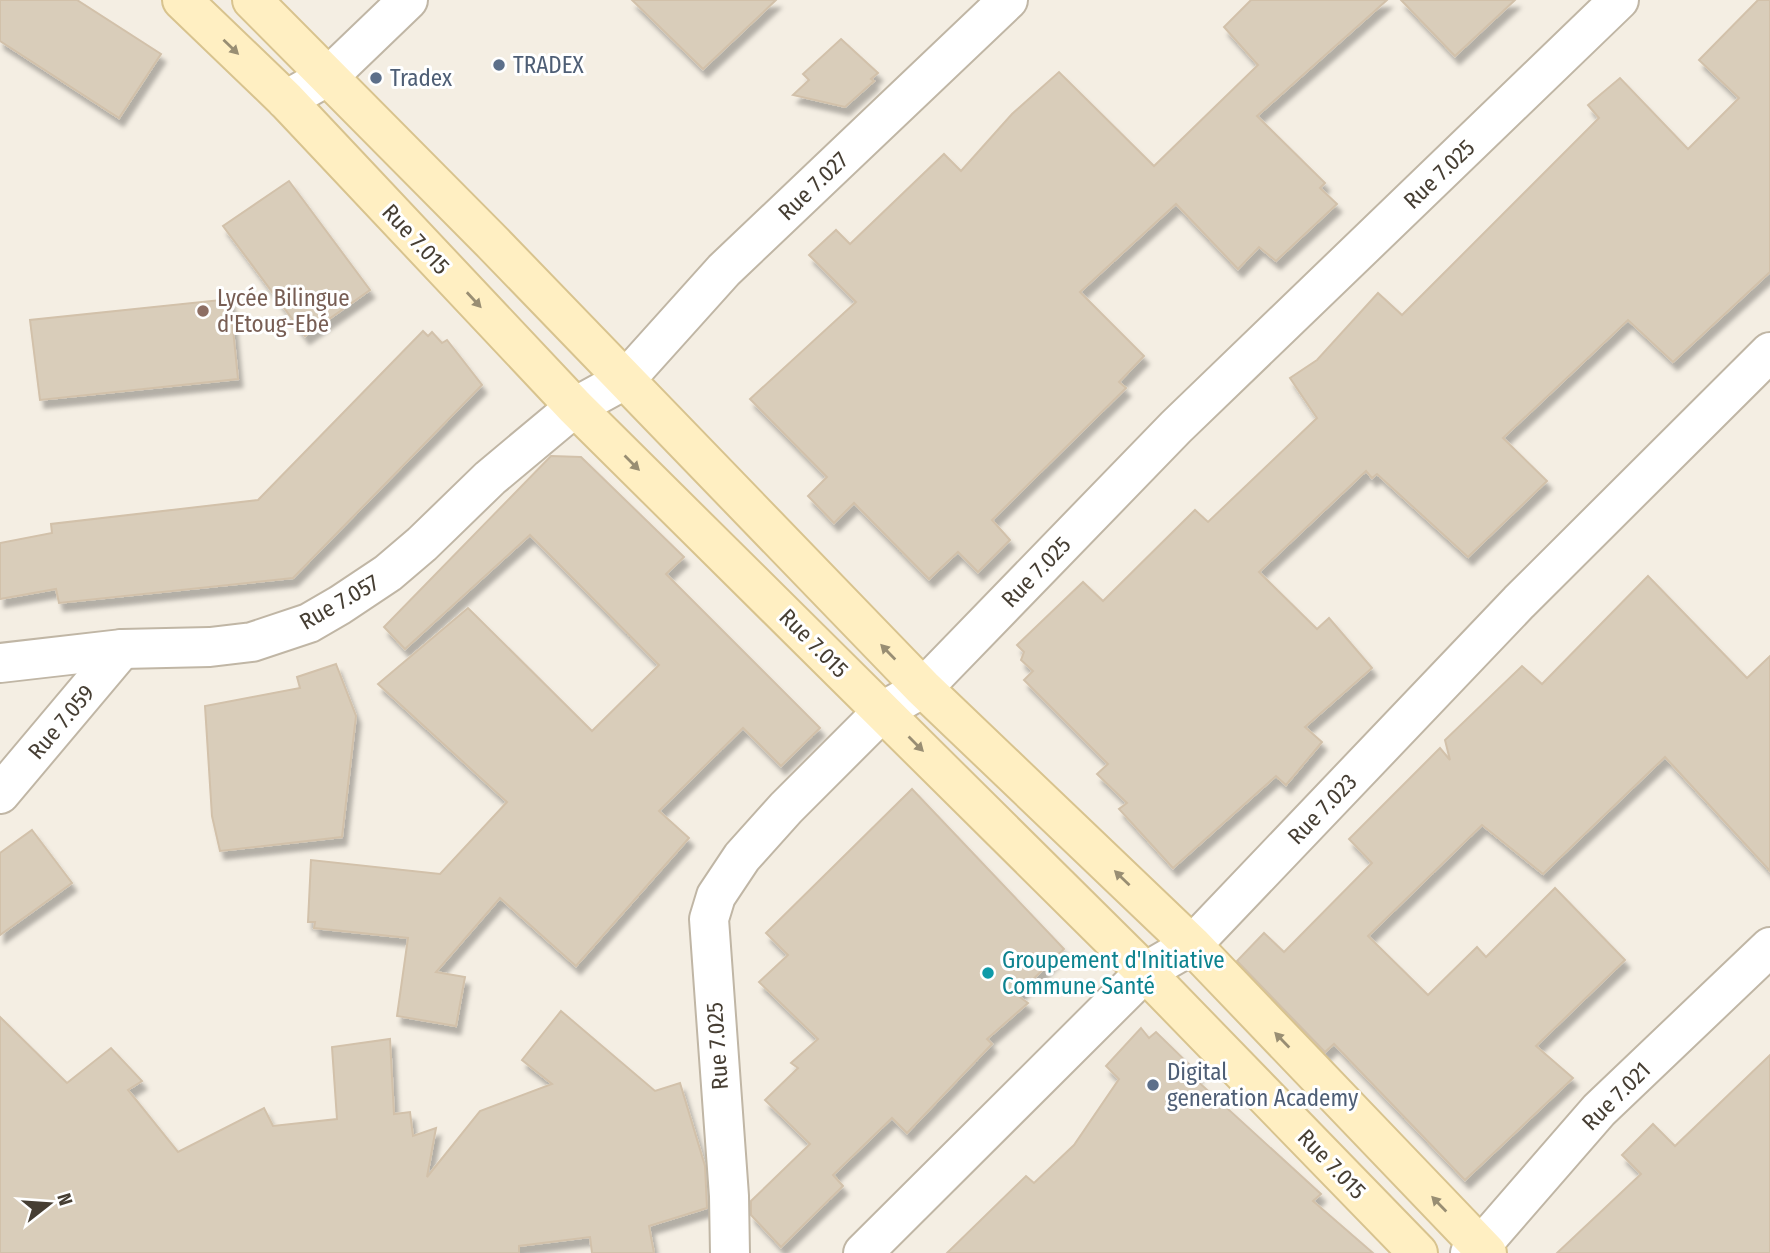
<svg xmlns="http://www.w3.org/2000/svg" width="1770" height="1253" viewBox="0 0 1770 1253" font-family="'Fira Sans Condensed',sans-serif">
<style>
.building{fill:#d9cdba;stroke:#d2c1aa;stroke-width:2;filter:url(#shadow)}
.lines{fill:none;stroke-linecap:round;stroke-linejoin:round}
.street-casing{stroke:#c0b6a5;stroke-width:42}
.secondary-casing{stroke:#d8c38e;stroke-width:42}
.street{stroke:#fff;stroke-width:38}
.secondary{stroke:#ffefc2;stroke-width:38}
.oneway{fill:#998e73}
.service-dot{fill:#5c6f8a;stroke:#fff;stroke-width:2.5}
.education-dot{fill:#8d6e63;stroke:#fff;stroke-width:2.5}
.culture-dot{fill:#0f9aa8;stroke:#fff;stroke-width:2.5}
.labels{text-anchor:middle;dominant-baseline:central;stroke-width:6;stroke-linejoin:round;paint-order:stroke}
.service-label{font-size:23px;fill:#4e5e75;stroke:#fff;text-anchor:start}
.street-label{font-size:23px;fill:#463e33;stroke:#fff}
.education-label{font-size:23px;fill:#785e54;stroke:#fff;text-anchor:start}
.culture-label{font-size:23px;fill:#0d838f;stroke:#fff;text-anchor:start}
</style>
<defs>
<filter id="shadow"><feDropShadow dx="4.5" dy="8" stdDeviation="2" flood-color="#0004"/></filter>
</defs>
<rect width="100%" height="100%" fill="#f4eee3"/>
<!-- building -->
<g class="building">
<polygon points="0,0 77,0 161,54 119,118 0,41"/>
<polygon points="632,0 776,0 703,69"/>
<polygon points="1251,0 1387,0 1257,116 1325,183 1320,188 1337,204 1276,261 1259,247 1238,269 1176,204 1080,292 1144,356 1119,382 1126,388 992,520 1010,540 978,572 958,552 929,579 854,503 834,523 808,496 827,477 750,399 856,302 809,255 836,230 850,244 944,154 961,171 1012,114 1059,72 1154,166 1258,65 1224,27"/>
<polygon points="1401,0 1515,0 1455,56"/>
<polygon points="1758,0 1770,0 1770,272 1673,362 1628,320 1503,438 1547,481 1468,557 1377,474 1372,478 1366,471 1259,572 1317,629 1329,618 1372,668 1305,727 1322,742 1286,785 1276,776 1173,868 1119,809 1127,803 1097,774 1108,764 1024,680 1033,671 1021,660 1024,652 1017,645 1083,582 1103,601 1195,510 1208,522 1317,418 1290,378 1317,360 1378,293 1402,315 1599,118 1588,105 1620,78 1688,149 1739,98 1699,60"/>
<polygon points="841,39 878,73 871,79 874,81 845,107 793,95 809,80 803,74"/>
<polygon points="289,181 370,290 305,336 223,226"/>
<polygon points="230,299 238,379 40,400 30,320"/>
<polygon points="423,331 428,336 432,332 442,343 447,340 482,385 293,578 59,603 56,589 0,599 0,543 52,533 51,524 258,500"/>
<polygon points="551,456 581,457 684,557 666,574 820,728 781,766 743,728 659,811 689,838 576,966 500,898 436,972 465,977 456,1026 397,1016 408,938 314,928 315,922 308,922 311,860 440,874 507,802 378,684 468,608 592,731 659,665 530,535 405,649 384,627"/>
<polygon points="1648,576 1747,678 1770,656 1770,871 1665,757 1543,874 1482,825 1368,936 1428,995 1477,947 1486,957 1555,888 1625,960 1536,1046 1573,1078 1465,1180 1334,1044 1325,1052 1237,961 1264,933 1284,952 1372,863 1349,839 1440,748 1450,760 1445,740 1522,666 1542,684"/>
<polygon points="336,664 356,716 342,837 220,851 212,816 205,706 300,688 297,677"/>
<polygon points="912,789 1064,949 1017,995 1028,1003 987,1039 992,1044 907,1133 892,1118 833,1175 843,1186 781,1247 751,1215 751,1201 810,1144 765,1100 798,1068 791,1063 818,1039 759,982 788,955 766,933"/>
<polygon points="32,830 72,883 0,935 0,853"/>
<polygon points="561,1011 655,1091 680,1083 705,1166 707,1208 649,1226 654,1253 592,1253 590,1237 519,1246 519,1253 0,1253 0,1017 67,1083 111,1048 142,1081 128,1090 178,1152 264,1108 273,1126 337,1119 332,1047 390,1039 394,1114 410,1112 413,1136 436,1128 427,1177 480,1111 552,1084 522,1060"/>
<polygon points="1141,1028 1149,1038 1156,1032 1198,1073 1194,1078 1321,1194 1313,1201 1373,1253 947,1253 1026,1176 1034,1183 1074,1145 1119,1079 1106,1066"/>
<polygon points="1770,1055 1770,1253 1557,1253 1641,1174 1622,1155 1653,1124 1675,1146"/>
</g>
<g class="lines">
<!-- street casing -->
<g class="street-casing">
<g id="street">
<polyline points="286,100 330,75 408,0"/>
<polyline points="0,663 122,649 210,647 252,642 309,623 340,605 388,573 422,544 490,478 575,407 626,379 724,270 1008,0"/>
<polyline points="0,794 122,649"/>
<polyline points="730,1253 729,1196 709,919 716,896 742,857 786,808 883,711 923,688 1176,427 1619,0"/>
<polyline points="863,1253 1145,972 1192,945 1519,602 1770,352"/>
<polyline points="1470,1253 1480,1247 1599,1110 1770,947"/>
</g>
</g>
<!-- secondary casing -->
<g class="secondary-casing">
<g id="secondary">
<polyline points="182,0 286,100 575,407 1145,972 1418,1253"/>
<polyline points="252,0 493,243 923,688 1192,945 1487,1253"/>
</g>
</g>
<!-- street -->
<use href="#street" class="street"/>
<!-- secondary -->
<use href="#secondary" class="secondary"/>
</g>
<!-- one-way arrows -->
<defs><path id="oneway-solid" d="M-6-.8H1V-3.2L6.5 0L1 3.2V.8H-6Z" transform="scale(1.75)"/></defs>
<g class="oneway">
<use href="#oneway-solid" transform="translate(231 47) rotate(44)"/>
<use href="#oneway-solid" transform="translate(474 300) rotate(47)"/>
<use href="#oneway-solid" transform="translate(632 463) rotate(45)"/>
<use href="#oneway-solid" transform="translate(888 652) rotate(-134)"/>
<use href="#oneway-solid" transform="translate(916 744) rotate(45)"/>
<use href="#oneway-solid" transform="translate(1122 878) rotate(-136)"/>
<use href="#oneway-solid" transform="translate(1282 1040) rotate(-134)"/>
<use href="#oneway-solid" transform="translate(1439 1204) rotate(-134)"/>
</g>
<!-- markers -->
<g class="service-dot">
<circle cx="499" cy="65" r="7"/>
<circle cx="376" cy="78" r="7"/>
<circle cx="1153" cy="1085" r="7"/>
</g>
<circle class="education-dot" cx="203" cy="311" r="7"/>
<circle class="culture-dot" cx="988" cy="973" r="7"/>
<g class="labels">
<!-- service labels -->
<g class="service-label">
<text x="513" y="65">TRADEX</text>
<text x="390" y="78">Tradex</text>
<text x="1167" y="1072">Digital<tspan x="1167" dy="26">generation Academy</tspan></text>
</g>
<!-- street labels -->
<g class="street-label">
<text transform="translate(1439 174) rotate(-44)">Rue 7.025</text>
<text transform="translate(813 186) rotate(-44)">Rue 7.027</text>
<text transform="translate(416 239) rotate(47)">Rue 7.015</text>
<text transform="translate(1036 572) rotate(-46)">Rue 7.025</text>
<text transform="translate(339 602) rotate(-30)">Rue 7.057</text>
<text transform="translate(814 643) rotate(45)">Rue 7.015</text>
<text transform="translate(61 722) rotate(-50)">Rue 7.059</text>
<text transform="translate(1322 809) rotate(-46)">Rue 7.023</text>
<text transform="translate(717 1046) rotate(-94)">Rue 7.025</text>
<text transform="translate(1616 1096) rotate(-45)">Rue 7.021</text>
<text transform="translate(1332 1164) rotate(46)">Rue 7.015</text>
</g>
<!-- education labels -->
<g class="education-label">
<text x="217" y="298">Lycée Bilingue<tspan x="217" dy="26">d'Etoug-Ebé</tspan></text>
</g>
<!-- culture labels -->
<g class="culture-label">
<text x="1002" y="960">Groupement d'Initiative<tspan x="1002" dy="26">Commune Santé</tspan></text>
</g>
</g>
<!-- north arrow -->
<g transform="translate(49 1204) rotate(73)" stroke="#ffffff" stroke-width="5" paint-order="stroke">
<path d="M0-5L12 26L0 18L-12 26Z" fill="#463e33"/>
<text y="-10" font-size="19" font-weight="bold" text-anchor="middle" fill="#463e33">N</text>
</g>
</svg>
